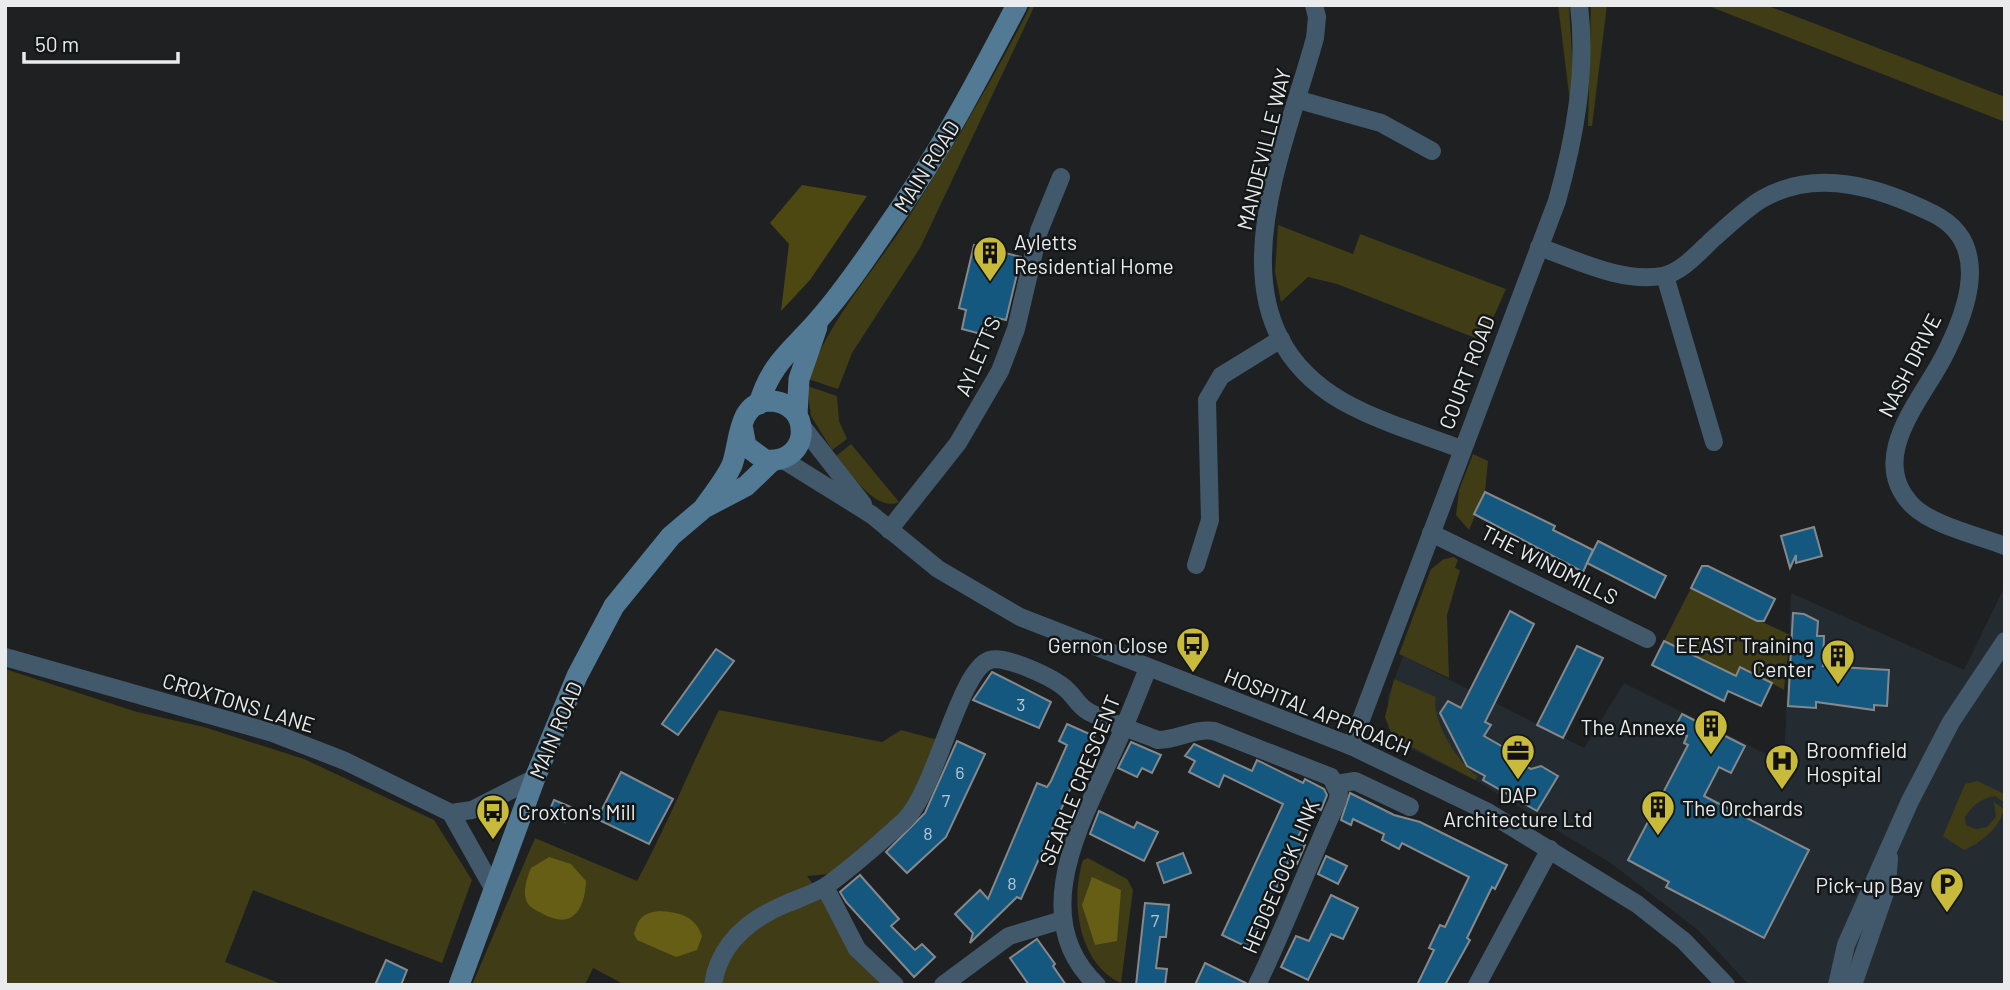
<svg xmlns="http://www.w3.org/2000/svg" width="2010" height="990" viewBox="0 0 2010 990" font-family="Barlow,sans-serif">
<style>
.built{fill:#242c31}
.green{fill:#3f3c16}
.forest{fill:#4d4811}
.water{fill:#655e14}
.building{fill:#14587f;stroke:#86898c;stroke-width:2}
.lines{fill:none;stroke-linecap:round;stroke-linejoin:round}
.street{stroke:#41596b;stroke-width:18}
.secondary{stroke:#527a95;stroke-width:21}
.labels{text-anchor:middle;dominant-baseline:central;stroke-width:5;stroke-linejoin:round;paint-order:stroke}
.number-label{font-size:18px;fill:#b4c6d1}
.street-label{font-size:21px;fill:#e9ebec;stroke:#141718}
.poi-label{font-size:21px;fill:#e9ebec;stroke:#141718;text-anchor:start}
</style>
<rect width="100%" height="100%" fill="#1e2022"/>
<!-- built -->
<polygon class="built" points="2005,586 2005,985 1749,985 1698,930 1612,864 1475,780 1403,745 1388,728 1388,697 1403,656 1584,748 1624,683 1784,763 1791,593 1964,670"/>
<!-- green -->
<g class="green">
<path d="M1031 5H1035L920 248 852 353 838 389 808 379C829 321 869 277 903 226 949 154 992 81 1031 5Z"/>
<polygon points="1558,5 1569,5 1573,71 1570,102"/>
<polygon points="1591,5 1607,5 1592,126 1588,126"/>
<polygon points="1706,5 1766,5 2005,97 2005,122"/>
<polygon points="1278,225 1353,254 1360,234 1506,289 1483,341 1337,284 1308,277 1281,302 1275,272"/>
<polygon points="807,386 837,396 839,421 847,439 832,450 811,416"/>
<path d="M851 444 899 502C875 513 851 472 836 456Z"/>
<polygon points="1473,454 1488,461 1485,492 1469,530 1456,515 1459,490"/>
<polygon points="1454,557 1458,560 1455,568 1460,570 1447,615 1449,678 1399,654 1431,569 1444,559"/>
<polygon points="1691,588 1790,635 1784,690 1741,667 1736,676 1664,641"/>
<polygon points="5,669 137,712 204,727 304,759 434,820 472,880 442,963 253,890 225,962 284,985 5,985"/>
<path d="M1394 679 1436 697C1430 718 1459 766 1478 776L1475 780 1393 737 1385 717Z"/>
<path d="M719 710 882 742 901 730 938 740 909 806 829 874 807 876 824 899 853 958 884 985H625L593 968 585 985H472L535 838 637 881C667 826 690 767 719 710Z"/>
<path d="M1977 781 2005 794V803L1995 796C1980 799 1973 805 1965 817L1966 825 1976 829 1987 827 1996 817 1994 802 2004 809C2000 827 1981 843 1964 850L1943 836 1965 784Z"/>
<path d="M1088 858 1127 879 1133 890 1121 983C1078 964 1070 900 1083 860Z"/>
</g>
<!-- forest -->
<polygon class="forest" points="802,185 867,196 810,280 781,311 789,244 770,223"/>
<!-- water -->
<g class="water">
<path d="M549 857 571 864 586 881C585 910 572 930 543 914 536 910 529 908 526 900 523 889 527 878 531 868Z"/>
<polygon points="1092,877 1121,890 1117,941 1095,945 1082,905"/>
<path d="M659 911C679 912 695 916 702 936L697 950 676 957 637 940 634 934C638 918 643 913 659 911Z"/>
</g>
<!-- building -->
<g class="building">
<polygon points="974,245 1021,257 1006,320 989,316 985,335 962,329 966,310 959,308"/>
<polygon points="1485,492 1555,526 1553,530 1593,550 1583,572 1474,514"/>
<polygon points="1814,527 1822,556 1796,563 1796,555 1790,568 1781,536"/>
<polygon points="1598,541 1666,576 1655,598 1587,563"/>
<polygon points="1702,566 1708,566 1775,599 1764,621 1757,621 1691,588"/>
<polygon points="1510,611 1534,624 1485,722 1491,725 1484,736 1517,755 1519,763 1531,769 1541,766 1558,776 1537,811 1483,780 1485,776 1467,766 1440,713 1448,701 1461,708"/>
<polygon points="1793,613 1804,614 1818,621 1817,636 1824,636 1823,666 1889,670 1887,706 1874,705 1874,710 1816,702 1816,708 1788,706"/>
<polygon points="1664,641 1736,676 1740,667 1772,683 1761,706 1728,691 1724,701 1652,665"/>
<polygon points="1577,646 1603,658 1563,738 1537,725"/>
<polygon points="716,649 734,661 678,735 662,724"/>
<polygon points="992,672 1051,702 1039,728 973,700"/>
<polygon points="1682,714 1745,746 1731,773 1719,767 1704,796 1809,850 1764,938 1666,887 1669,882 1628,860 1688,745 1684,743 1687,736 1674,729"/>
<polygon points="1067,724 1094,736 1021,899 1017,897 970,943 973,933 955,914 980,890 988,899 1037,783 1047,787 1051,781 1067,745 1059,741"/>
<polygon points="957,741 985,754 946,837 907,873 886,852 925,813"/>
<polygon points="1131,742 1161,755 1152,773 1142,768 1137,777 1118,768"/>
<polygon points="1194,744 1252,771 1257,760 1303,783 1305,779 1324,789 1327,795 1321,810 1313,806 1296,841 1305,845 1297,864 1289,860 1249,948 1222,935 1283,804 1224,775 1219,787 1189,772 1195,761 1185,756"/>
<polygon points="621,772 673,799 649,844 597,819"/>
<polygon points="1350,793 1394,815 1420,822 1507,865 1495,889 1492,887 1467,938 1470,940 1445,985 1417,985 1434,950 1429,948 1440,925 1445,927 1469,877 1402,843 1399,849 1382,840 1384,834 1353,819 1351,825 1341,820"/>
<polygon points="554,800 571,807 565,822 548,814"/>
<polygon points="1099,811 1134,828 1137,822 1158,832 1144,861 1090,834"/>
<polygon points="1183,853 1191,873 1164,883 1157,863"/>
<polygon points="1326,856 1347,866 1338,884 1318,874"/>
<polygon points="860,875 899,919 891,926 915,950 922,944 935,957 914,977 846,902 840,892"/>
<polygon points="1331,895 1358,908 1343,939 1331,934 1308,980 1281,967 1296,936 1309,941"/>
<polygon points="1145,903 1169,905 1166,937 1160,937 1156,968 1167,969 1165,985 1136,985"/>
<polygon points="1037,939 1055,964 1053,966 1066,985 1029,985 1010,958"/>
<polygon points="386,960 407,970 401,985 375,985"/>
<polygon points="1205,963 1246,983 1246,985 1195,985"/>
</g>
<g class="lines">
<!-- street -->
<g class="street">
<path d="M1314 5 1317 17 1315 38C1283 156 1203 320 1342 401 1379 422 1422 434 1461 449"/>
<polyline points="1299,100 1381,123 1432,151"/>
<path d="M1539 247C1577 260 1621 283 1662 276 1681 273 1699 252 1713 239 1728 226 1745 209 1762 199 1818 167 1881 188 1934 214 1993 244 1967 312 1943 358 1920 402 1866 459 1913 506 1932 525 1979 536 2005 546"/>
<polyline points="1665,276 1714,442"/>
<polyline points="801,425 863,504"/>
<polyline points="782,459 872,515 938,569 1020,617 1351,746 1486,811 1637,904 1684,941 1726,985"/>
<polyline points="889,530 958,443 1000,371 1016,329 1039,231 1061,177"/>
<polyline points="1431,533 1647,639"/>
<polyline points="1196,565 1210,520 1207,400 1221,376 1281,339"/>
<polyline points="5,657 273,733 345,761 451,813 472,810 535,778"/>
<path d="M1351 746 1557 201C1575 137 1587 71 1579 5"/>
<polyline points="1336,784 1355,781 1410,807"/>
<polyline points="451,813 493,888"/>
<polyline points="825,887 857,949 895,985"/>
<path d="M713 985C719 943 751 918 788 903 800 898 815 893 826 886 853 867 879 843 904 821 936 791 959 669 990 660 1005 655 1055 678 1067 690 1075 697 1078 706 1089 712 1111 723 1135 731 1158 740 1178 740 1194 728 1214 731L1331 777 1339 794 1337 802C1309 863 1286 925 1257 985"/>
<polyline points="943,985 1009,936 1062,920"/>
<path d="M1097 985C1026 919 1081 823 1113 752 1126 724 1137 696 1148 668"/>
<polyline points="1477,985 1550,849"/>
<polyline points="1837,985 1846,945 1910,801 1951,722 2005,641"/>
<polyline points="1853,985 1887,887 1889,858"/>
</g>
<!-- secondary -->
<g class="secondary">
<path d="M759 404C771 362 794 349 820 318 849 285 874 246 899 210 944 145 980 75 1017 5"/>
<polyline points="797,415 799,379 817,327"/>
<path d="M705 506C714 493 726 479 732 465 740 444 737 402 769 401 779 401 787 404 794 411 800 418 802 427 801 436 798 454 782 462 765 460L746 446 742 425"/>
<polyline points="459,985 535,778 577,676 614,606 671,536 704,508 746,486 772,461"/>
</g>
</g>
<!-- icons -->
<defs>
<g id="building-pin" transform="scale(1.75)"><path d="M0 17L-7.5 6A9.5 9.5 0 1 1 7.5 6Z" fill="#c8bb3b" stroke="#141718"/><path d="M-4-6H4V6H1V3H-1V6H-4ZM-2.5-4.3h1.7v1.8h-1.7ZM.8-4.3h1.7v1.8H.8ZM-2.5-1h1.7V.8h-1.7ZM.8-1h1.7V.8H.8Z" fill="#111"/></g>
<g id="bus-pin" transform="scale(1.75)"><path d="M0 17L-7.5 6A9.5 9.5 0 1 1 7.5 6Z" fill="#c8bb3b" stroke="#141718"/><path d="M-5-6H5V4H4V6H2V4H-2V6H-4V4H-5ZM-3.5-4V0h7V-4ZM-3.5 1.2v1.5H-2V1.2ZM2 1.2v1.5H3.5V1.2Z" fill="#111"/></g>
<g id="office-pin" transform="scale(1.75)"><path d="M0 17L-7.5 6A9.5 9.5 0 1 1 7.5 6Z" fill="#c8bb3b" stroke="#141718"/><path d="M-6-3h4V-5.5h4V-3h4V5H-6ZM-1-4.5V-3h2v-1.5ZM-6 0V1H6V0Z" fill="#111"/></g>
<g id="hospital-pin" transform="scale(1.75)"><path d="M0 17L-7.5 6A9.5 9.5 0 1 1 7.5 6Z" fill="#c8bb3b" stroke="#141718"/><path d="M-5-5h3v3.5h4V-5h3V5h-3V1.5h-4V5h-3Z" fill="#111"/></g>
<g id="parking-pin" transform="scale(1.75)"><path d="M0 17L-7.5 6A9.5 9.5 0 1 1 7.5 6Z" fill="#c8bb3b" stroke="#141718"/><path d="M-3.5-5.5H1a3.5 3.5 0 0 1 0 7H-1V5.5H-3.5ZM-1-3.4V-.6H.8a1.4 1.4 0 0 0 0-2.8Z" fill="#111"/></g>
</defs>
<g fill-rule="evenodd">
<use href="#building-pin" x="990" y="253"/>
<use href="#bus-pin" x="1193" y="644"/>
<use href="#building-pin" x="1838" y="656"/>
<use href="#building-pin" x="1711" y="726"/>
<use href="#office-pin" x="1518" y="751"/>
<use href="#hospital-pin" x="1782" y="761"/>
<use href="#building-pin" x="1658" y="807"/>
<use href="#bus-pin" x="493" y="811"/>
<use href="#parking-pin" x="1947" y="884"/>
</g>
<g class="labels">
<!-- number labels -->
<g class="number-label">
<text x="1021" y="704">3</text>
<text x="960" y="772">6</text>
<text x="946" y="800">7</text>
<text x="928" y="833">8</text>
<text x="1012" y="883">8</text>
<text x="1155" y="920">7</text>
</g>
<!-- street labels -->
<g class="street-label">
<text transform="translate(1263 149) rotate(-76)">MANDEVILLE WAY</text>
<text transform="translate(926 166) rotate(-58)">MAIN ROAD</text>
<text transform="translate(977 356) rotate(-67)">AYLETTS</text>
<text transform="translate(1909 365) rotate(-63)">NASH DRIVE</text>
<text transform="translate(1466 372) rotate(-69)">COURT ROAD</text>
<text transform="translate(1550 564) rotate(27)">THE WINDMILLS</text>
<text transform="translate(239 702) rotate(17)">CROXTONS LANE</text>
<text transform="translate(1318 711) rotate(22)">HOSPITAL APPROACH</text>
<text transform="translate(555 730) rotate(-67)">MAIN ROAD</text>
<text transform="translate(1079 780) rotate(-68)">SEARLE CRESCENT</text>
<text transform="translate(1280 876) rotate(-67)">HEDGECOCK LINK</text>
</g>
<!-- poi labels -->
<g class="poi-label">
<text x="1014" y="241">Ayletts<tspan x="1014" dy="24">Residential Home</tspan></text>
<text x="1168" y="644" text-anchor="end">Gernon Close</text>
<text x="1814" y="644" text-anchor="end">EEAST Training<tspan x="1814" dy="24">Center</tspan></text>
<text x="1686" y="726" text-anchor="end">The Annexe</text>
<text x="1806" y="749">Broomfield<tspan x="1806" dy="24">Hospital</tspan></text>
<text x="1518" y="794" text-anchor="middle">DAP<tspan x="1518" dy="24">Architecture Ltd</tspan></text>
<text x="1682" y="807">The Orchards</text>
<text x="518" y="811">Croxton's Mill</text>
<text x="1923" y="884" text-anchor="end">Pick-up Bay</text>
</g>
</g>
<!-- border -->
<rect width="2010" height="990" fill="none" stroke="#e9ebec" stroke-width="14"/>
<!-- scale -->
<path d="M24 52v10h154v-10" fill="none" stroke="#e9ebec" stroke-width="3.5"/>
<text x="35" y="52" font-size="21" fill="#e9ebec" stroke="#141718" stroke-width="5" paint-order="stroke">50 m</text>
</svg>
